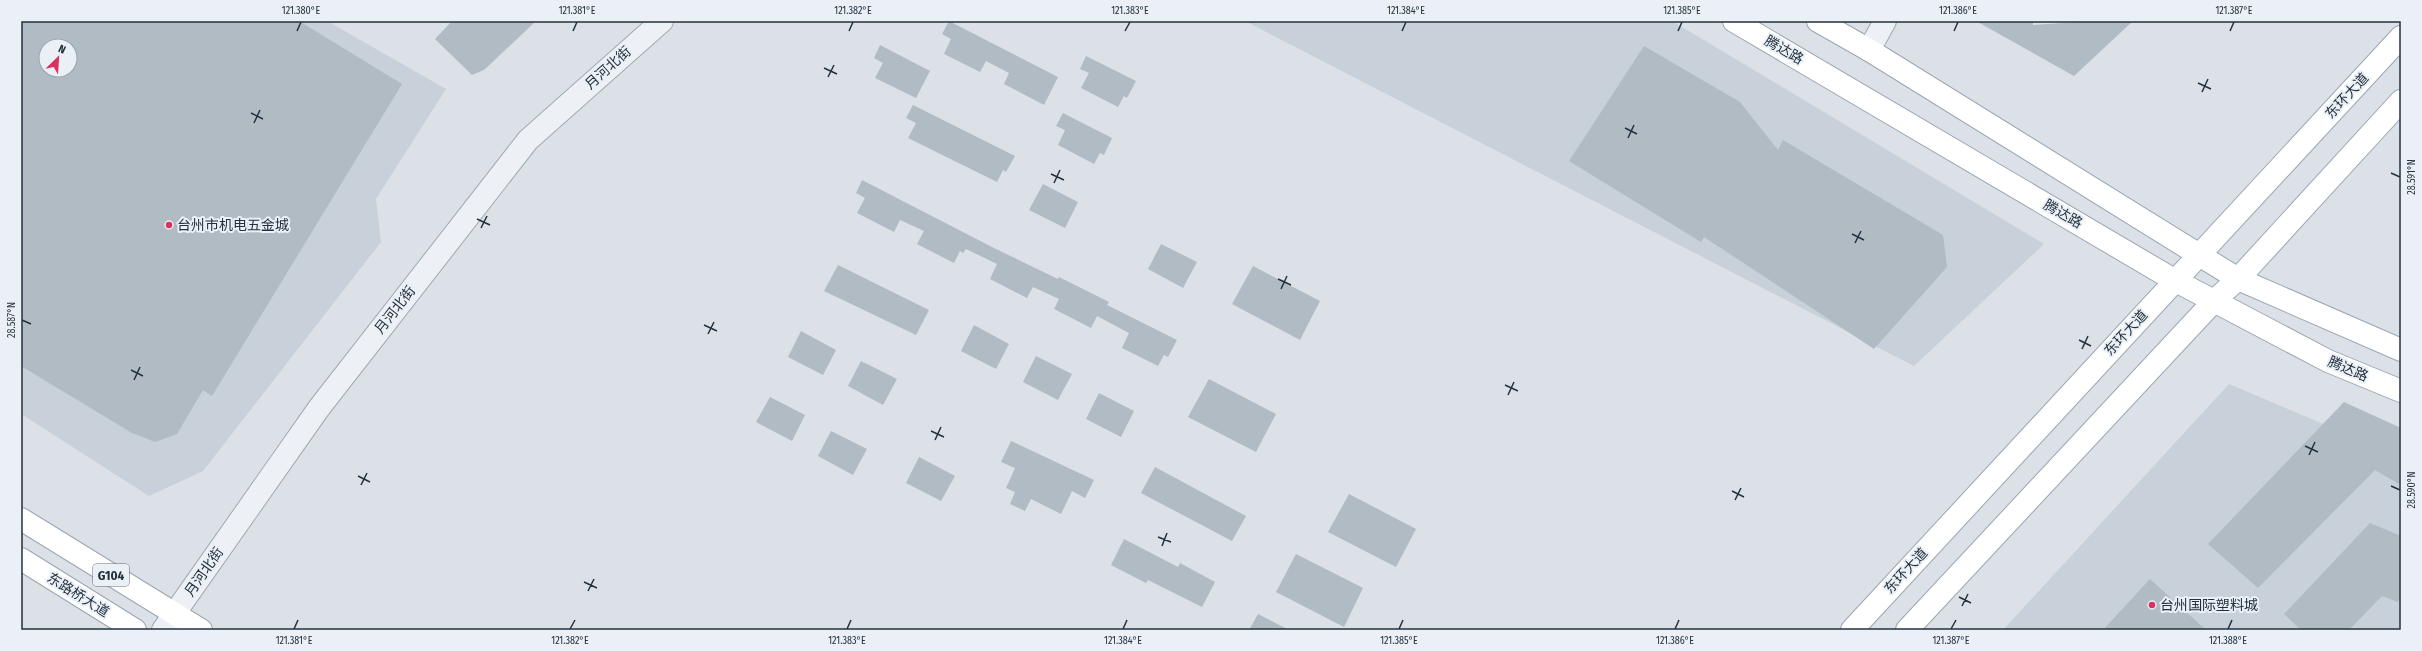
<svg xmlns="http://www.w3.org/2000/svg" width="2422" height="651" viewBox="0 0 2422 651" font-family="'Fira Sans Condensed','Noto Sans SC',sans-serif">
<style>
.built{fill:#c8d0d9;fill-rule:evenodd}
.building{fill:#b1bbc4;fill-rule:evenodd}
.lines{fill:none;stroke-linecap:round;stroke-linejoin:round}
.minor-casing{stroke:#a0a9b1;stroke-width:24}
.major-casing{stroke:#99a7b4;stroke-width:24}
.minor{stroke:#edf1f5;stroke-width:22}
.major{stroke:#fff;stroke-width:22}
.ticks{fill:none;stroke:#23313e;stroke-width:1.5}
.poi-dot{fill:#db3060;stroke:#eaf0f5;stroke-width:1.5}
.labels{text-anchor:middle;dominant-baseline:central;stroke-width:4;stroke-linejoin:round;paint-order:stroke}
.shield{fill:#eaf0f5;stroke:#5f6a75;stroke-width:1}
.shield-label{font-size:13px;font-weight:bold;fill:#23313e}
.street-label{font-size:14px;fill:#23313e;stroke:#eaf0f5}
.poi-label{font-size:14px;fill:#23313e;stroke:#eaf0f5;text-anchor:start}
.neatline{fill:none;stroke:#23313e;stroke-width:1.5}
.ticks-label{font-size:10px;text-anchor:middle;fill:#23313e}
</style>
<rect width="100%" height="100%" fill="#dbe1e7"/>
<!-- built -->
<g class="built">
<path d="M21 21H327L446 89 376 199 381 242 203 471 149 496 21 414ZM46 46H70V70H46Z"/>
<polygon points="1245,21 1672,21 2044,244 1914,366"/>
<polygon points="2229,384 2401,457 2401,630 2003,630"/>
</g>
<!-- building -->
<g class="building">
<path d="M21 21H299L402 84 212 396 203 390 177 434 155 442 132 433 21 366ZM46 46H70V70H46Z"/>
<polygon points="452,21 536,21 484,70 472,75 435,39"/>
<polygon points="949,21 1058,77 1044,105 1004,84 1009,73 986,61 980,72 944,54 951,39 942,34"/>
<polygon points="1976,21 2033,21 2033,25 2093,21 2133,21 2074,76"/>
<polygon points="880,45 930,71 916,98 875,78 883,63 874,58"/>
<polygon points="1644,46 1740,102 1778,150 1783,140 1943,235 1947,267 1874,349 1704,237 1701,242 1569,161"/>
<polygon points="1086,56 1136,81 1127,98 1124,96 1118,107 1081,88 1089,73 1080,69"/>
<polygon points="913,105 1015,156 1006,172 1003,170 997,182 908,138 916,123 906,118"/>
<polygon points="1063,113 1112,138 1104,155 1100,153 1094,164 1058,145 1065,130 1056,126"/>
<polygon points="862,180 994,248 1058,279 1059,277 1109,302 1107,305 1177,340 1168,357 1164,355 1158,366 1122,348 1129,333 1097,316 1091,328 1054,309 1059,299 1033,287 1027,298 990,279 997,264 966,249 963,253 960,251 954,263 917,244 924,231 900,220 894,232 857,213 865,198 856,193"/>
<polygon points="1043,184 1078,202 1065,228 1029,210"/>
<polygon points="1161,244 1197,262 1183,288 1148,269"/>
<polygon points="838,265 929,310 916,335 824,291"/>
<polygon points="1253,266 1320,301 1300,340 1232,304"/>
<polygon points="974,325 1009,344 996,369 961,351"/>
<polygon points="801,331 836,350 823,375 788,357"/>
<polygon points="1036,356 1072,374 1058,400 1023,382"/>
<polygon points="861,361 897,379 883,405 848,386"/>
<polygon points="1209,379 1276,414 1256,452 1188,417"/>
<polygon points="1099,393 1134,411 1121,437 1086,419"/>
<polygon points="770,397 805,415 792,441 756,422"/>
<polygon points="2344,402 2401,428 2401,485 2375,470 2258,588 2208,544"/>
<polygon points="831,431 867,449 853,475 818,456"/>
<polygon points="1011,441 1094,480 1085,498 1072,491 1061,514 1031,499 1025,511 1010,504 1015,492 1006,488 1015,468 1001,462"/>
<polygon points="919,457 955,476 941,501 906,483"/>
<polygon points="1155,467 1246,516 1232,541 1141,493"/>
<polygon points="1349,494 1416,529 1396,567 1328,532"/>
<polygon points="2370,523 2401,536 2401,594 2398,602 2382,596 2349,630 2301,630 2284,614"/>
<polygon points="1124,539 1178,567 1180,563 1215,582 1202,607 1148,580 1146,583 1111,565"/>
<polygon points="1296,554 1363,588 1344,627 1276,592"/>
<polygon points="2150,579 2206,630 2103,630"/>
<polygon points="1258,614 1289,630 1249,630"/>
</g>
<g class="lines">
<!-- minor casing -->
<g class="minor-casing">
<g id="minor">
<polyline points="1869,50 1885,21"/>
<polyline points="163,630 319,408 528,140 662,21"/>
</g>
</g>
<!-- major casing -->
<g class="major-casing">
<g id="major">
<polyline points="1734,21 2174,280 2328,361 2401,391"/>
<polyline points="1818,21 1869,50 2238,279 2401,350"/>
<polyline points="21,519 201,630"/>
<polyline points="21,559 135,630"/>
<polyline points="1852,630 2401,37"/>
<polyline points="1907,630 2215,300 2238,279 2401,101"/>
</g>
</g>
<!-- minor -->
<use href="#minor" class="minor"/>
<!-- major -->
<use href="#major" class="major"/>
</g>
<!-- ticks -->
<path class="ticks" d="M297 31 301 22M573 31 577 22M849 31 853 22M1125 31 1130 22M1402 31 1406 22M1678 31 1682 22M1954 31 1958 22M2230 31 2234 22M824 68 837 74M828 77 834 65M2198 83 2211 89M2202 92 2208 79M251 113 263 119M254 123 260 110M1625 128 1637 134M1628 138 1634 125M2391 173 2400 177M1051 174 1064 180M1054 183 1060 170M477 219 490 225M481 228 487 216M1852 234 1864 240M1855 243 1861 231M1278 279 1291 285M1281 289 1287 276M22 320 31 324M704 325 717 331M708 334 714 322M2079 340 2091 346M2082 349 2088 336M131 370 143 376M134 380 140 367M1505 385 1518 391M1508 395 1514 382M931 431 944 437M935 440 941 427M2305 446 2318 452M2309 455 2315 442M358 476 370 482M361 485 367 473M2391 486 2400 490M1732 491 1744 497M1735 500 1741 488M1158 537 1171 542M1162 546 1167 533M584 582 597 588M588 591 594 579M1959 597 1971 603M1962 606 1968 594M294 629 298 620M570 629 575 620M847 629 851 620M1123 629 1127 620M1399 629 1403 620M1675 629 1679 620M1951 629 1956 620M2228 629 2232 620"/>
<!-- markers -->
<g class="poi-dot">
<circle cx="169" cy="225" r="4"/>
<circle cx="2152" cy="605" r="4"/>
</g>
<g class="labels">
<!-- shield labels -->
<rect class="shield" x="93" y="564" width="36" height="22" rx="3"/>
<g class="shield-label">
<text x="111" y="575">G104</text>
</g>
<!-- street labels -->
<g class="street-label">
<text transform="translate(1784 50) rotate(30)">腾达路</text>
<text transform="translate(608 68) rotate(-42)">月河北街</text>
<text transform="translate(2347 96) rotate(-47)">东环大道</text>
<text transform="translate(2063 214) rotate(30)">腾达路</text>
<text transform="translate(395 310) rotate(-52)">月河北街</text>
<text transform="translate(2126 333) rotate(-47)">东环大道</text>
<text transform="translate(2348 369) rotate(23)">腾达路</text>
<text transform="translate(1906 571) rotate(-47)">东环大道</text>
<text transform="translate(204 572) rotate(-55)">月河北街</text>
<text transform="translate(78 595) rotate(32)">东路桥大道</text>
</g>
<!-- poi labels -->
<g class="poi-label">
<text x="177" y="225">台州市机电五金城</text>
<text x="2160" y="605">台州国际塑料城</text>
</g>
</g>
<!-- border -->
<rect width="2422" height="651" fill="none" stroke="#eaf0f5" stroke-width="44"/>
<!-- north arrow -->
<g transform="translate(58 58) rotate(25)"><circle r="19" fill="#eaf0f5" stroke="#9aa4ac"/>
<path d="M0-3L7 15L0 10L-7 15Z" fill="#db3060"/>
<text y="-6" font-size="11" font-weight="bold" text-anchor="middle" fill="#23313e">N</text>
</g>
<rect x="22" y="22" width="2378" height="607" class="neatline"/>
<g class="ticks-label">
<text x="301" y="14">121.380°E</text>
<text x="577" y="14">121.381°E</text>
<text x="853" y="14">121.382°E</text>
<text x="1130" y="14">121.383°E</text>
<text x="1406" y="14">121.384°E</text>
<text x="1682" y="14">121.385°E</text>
<text x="1958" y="14">121.386°E</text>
<text x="2234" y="14">121.387°E</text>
<text transform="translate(2411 177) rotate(-90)" y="4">28.591°N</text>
<text transform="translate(11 320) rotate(-90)" y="4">28.587°N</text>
<text transform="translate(2411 490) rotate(-90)" y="4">28.590°N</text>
<text x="294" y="644">121.381°E</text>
<text x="570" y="644">121.382°E</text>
<text x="847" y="644">121.383°E</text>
<text x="1123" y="644">121.384°E</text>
<text x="1399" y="644">121.385°E</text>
<text x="1675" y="644">121.386°E</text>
<text x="1951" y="644">121.387°E</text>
<text x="2228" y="644">121.388°E</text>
</g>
</svg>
